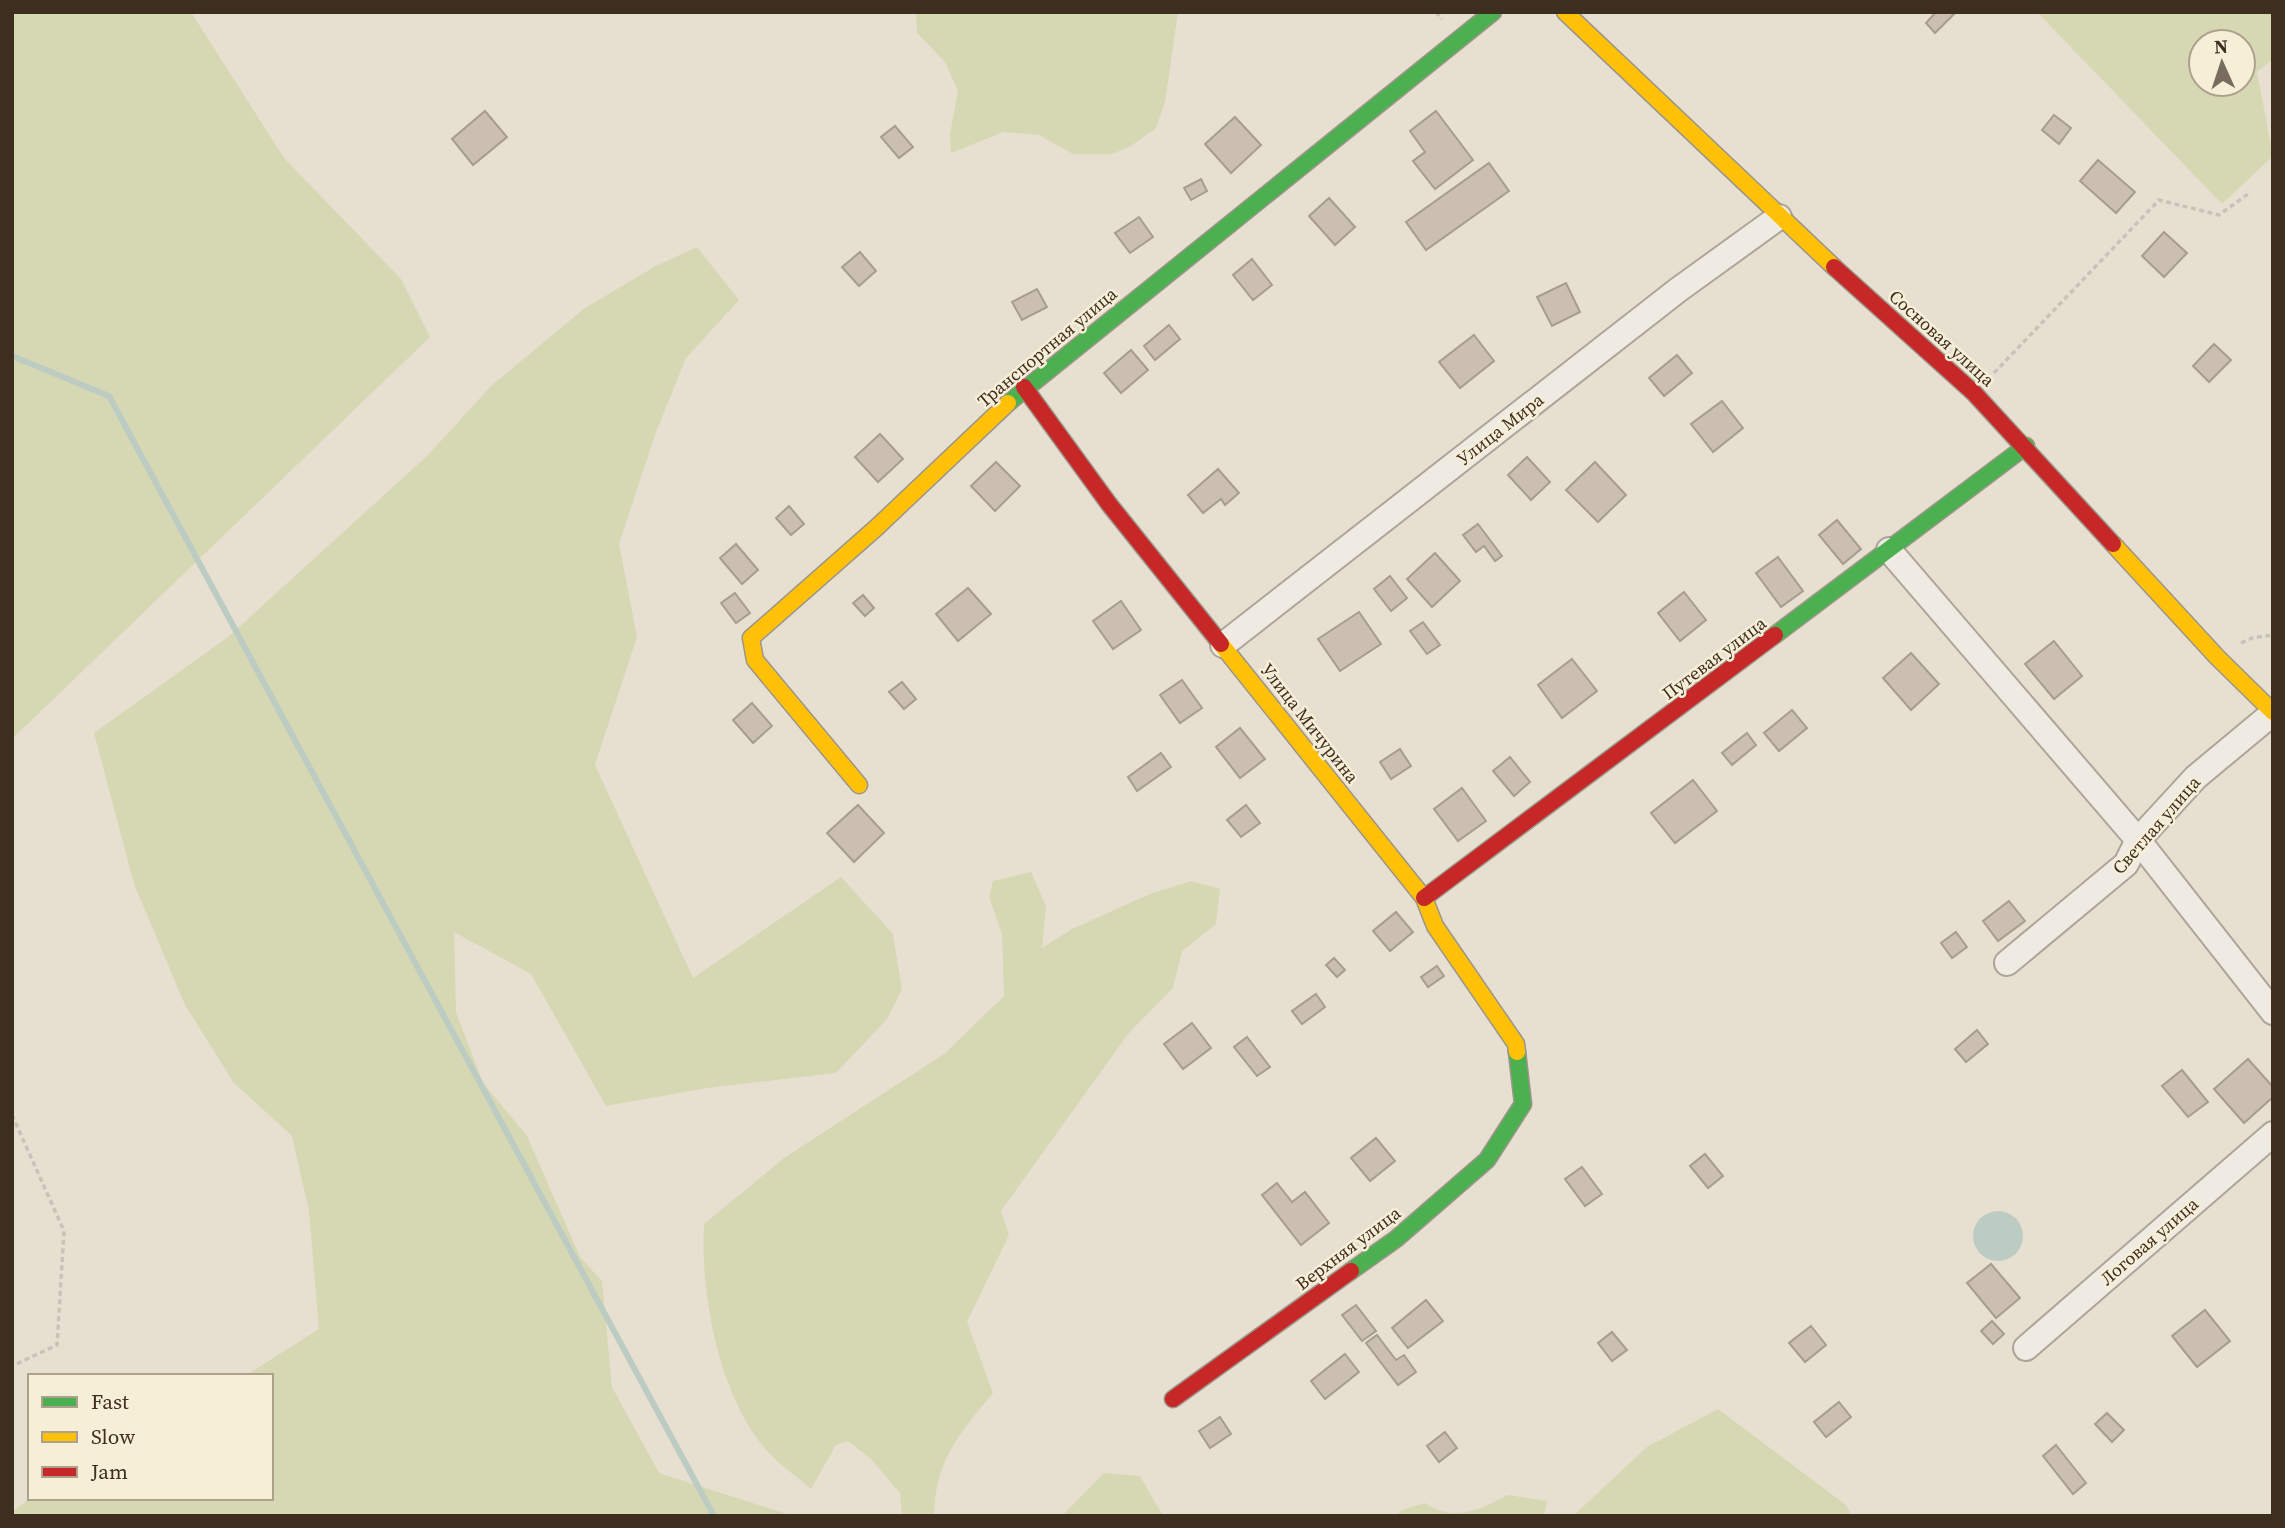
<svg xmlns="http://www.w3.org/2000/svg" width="2285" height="1528" viewBox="0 0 2285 1528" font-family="'Source Serif 4',serif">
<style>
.green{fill:#d6d7b3;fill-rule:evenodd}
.water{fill:#bcccc2}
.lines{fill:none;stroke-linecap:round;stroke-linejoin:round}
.stream{stroke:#bcccc2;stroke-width:6}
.building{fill:#cbbfb2;stroke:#a89c90;stroke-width:2}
.street-casing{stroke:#ada599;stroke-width:28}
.fast-casing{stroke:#9c958a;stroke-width:19}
.slow-casing{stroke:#9c958a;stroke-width:19}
.jam-casing{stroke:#9c958a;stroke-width:19}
.path{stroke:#c8c2b9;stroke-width:3.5;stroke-dasharray:5 3.5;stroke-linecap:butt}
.street{stroke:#efebe3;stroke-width:24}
.fast{stroke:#4caf50;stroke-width:16}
.slow{stroke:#ffc107;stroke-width:16}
.jam{stroke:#c62828;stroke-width:16}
.labels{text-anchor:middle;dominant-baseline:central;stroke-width:5;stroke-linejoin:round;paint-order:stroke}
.street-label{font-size:18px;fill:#3d2e20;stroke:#f7eed8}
</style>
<rect width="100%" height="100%" fill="#e7e0d1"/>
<!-- green -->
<g class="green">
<polygon points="12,12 191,12 284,158 401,279 430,337 12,739"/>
<polygon points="916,12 1178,12 1165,102 1156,128 1131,146 1112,154 1073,154 1039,135 1003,132 951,153 950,134 958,91 945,62 917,33"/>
<path d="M2037 12H2273V59L2257 72 2273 156 2222 204ZM2243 42V84H2201V42Z"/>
<polygon points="697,247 739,300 686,358 656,432 619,544 637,637 595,765 693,978 841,877 893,934 902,989 887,1019 836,1073 707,1088 606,1106 531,974 454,932 456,1012 483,1083 527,1136 580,1257 602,1281 612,1387 659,1473 793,1516 12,1516 12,1512 30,1498 271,1498 271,1376 245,1376 319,1329 309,1211 292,1136 234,1083 185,1005 134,884 94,733 228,637 427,456 492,385 585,308 656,266"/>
<path d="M1031 872 1046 906 1042 948 1072 929 1150 894 1191 881 1220 889 1216 924 1182 951 1173 988 1128 1034 1001 1211 1009 1235 967 1322 993 1393C959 1434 935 1461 934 1516H902L900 1493 871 1459 848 1441 836 1445 811 1489C798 1477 782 1467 770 1454 719 1400 700 1295 704 1224L784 1158 944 1054 1004 996 1002 934 989 897 993 881Z"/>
<polygon points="1718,1409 1846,1505 1852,1516 1573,1516 1647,1447"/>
<polygon points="1104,1473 1140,1476 1163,1516 1055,1516 1064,1514"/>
<path d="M1508 1495 1547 1501 1544 1516H1396L1402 1510 1425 1503C1454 1523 1479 1510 1508 1495Z"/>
</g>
<!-- water -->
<circle class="water" cx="1998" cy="1236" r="25"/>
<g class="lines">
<!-- stream -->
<polyline class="stream" points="12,356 109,396 714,1516"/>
</g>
<!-- building -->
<g class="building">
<polygon points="1936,12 1956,12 1935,33 1926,23"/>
<polygon points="485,111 507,137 473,165 452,139"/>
<polygon points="1436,111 1473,160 1435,189 1413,161 1425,152 1410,131"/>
<polygon points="2054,115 2071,128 2059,144 2042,130"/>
<polygon points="1235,117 1261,145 1231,173 1205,144"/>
<polygon points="895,126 913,147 899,158 881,137"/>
<polygon points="2098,160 2135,192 2116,213 2080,181"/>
<polygon points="1489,163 1509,191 1426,250 1406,222"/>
<polygon points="1201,179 1207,191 1191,200 1184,188"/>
<polygon points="1329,198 1355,227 1335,245 1309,216"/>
<polygon points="1139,217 1153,237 1130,253 1115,233"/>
<polygon points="2164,232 2187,253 2164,277 2142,256"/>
<polygon points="860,252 876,271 859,286 842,267"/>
<polygon points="1252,259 1272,285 1253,300 1233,275"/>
<polygon points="1566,283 1580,312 1552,326 1537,297"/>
<polygon points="1037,289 1047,307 1022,320 1012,302"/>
<polygon points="1169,325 1180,339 1155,360 1144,346"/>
<polygon points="1474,335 1494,361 1460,388 1439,362"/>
<polygon points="2214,344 2231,360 2209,382 2193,366"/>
<polygon points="1131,350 1148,370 1121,393 1104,373"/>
<polygon points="1677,355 1692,373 1664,396 1649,378"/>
<polygon points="1722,401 1743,428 1713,452 1691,424"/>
<polygon points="880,434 903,459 878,482 855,457"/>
<polygon points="1527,457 1550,482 1531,500 1508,475"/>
<polygon points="996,462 1020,486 995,511 971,486"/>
<polygon points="1595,462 1626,495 1598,522 1566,490"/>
<polygon points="1218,469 1239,493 1225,505 1221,499 1203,513 1188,495"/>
<polygon points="789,506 804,524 791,535 776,518"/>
<polygon points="1837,520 1861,549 1843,564 1819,535"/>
<polygon points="1478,524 1502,556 1495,561 1484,546 1476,552 1463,535"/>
<polygon points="736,544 758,570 742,584 720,558"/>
<polygon points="1435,553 1460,581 1432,607 1407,579"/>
<polygon points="1778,557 1803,591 1781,607 1756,573"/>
<polygon points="1390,576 1407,598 1391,611 1374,589"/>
<polygon points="968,588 991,614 958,641 936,614"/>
<polygon points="1684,592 1706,620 1680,641 1658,613"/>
<polygon points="735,593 750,613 736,623 721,603"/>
<polygon points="863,595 874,608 865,616 853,603"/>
<polygon points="1121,601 1141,630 1113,649 1093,621"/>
<polygon points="1359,612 1381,644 1340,671 1318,639"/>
<polygon points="1423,622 1440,645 1427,654 1410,631"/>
<polygon points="2054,641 2082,676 2054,699 2025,664"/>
<polygon points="1911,653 1939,684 1911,710 1883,678"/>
<polygon points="1572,659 1597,691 1562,718 1538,685"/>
<polygon points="1182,680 1202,708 1180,723 1160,695"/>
<polygon points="902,682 916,699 904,709 889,692"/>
<polygon points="752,703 772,726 753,743 733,720"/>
<polygon points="1792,710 1807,728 1779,751 1764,733"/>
<polygon points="1240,728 1265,759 1240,778 1216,747"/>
<polygon points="1747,733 1756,745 1732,765 1722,753"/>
<polygon points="1400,749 1411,766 1391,779 1380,762"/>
<polygon points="1161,753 1171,767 1137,791 1128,777"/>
<polygon points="1510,757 1530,782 1514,796 1493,771"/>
<polygon points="1693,780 1717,811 1675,843 1651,813"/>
<polygon points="1462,788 1486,821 1458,841 1434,809"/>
<polygon points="858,805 884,833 854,862 827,833"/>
<polygon points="1246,805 1260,823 1241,837 1227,820"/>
<polygon points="2009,901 2025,921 1998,941 1983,921"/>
<polygon points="1396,912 1413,932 1390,951 1373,931"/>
<polygon points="1956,932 1967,947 1952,958 1941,943"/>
<polygon points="1334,958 1345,970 1337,977 1326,965"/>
<polygon points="1437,966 1444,976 1428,987 1421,977"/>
<polygon points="1316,994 1325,1007 1302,1024 1292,1011"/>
<polygon points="1192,1023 1211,1048 1183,1069 1164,1044"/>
<polygon points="1977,1030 1988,1044 1966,1062 1955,1049"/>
<polygon points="1247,1037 1270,1067 1257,1076 1234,1047"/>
<polygon points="2248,1059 2273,1087 2273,1097 2244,1123 2214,1089"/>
<polygon points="2182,1070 2208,1102 2188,1117 2162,1086"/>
<polygon points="1376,1138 1395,1161 1370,1181 1351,1158"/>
<polygon points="1705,1154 1723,1176 1708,1188 1690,1166"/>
<polygon points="1582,1167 1602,1194 1585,1206 1565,1179"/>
<polygon points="1277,1183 1292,1202 1305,1192 1329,1223 1301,1245 1262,1195"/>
<polygon points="1991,1264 2020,1298 1996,1318 1967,1283"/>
<polygon points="1426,1300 1443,1321 1408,1348 1392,1328"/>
<polygon points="1356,1305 1376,1331 1362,1341 1342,1315"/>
<polygon points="2205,1310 2230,1341 2197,1367 2172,1336"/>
<polygon points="1992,1321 2004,1334 1993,1344 1981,1331"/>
<polygon points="1811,1326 1826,1345 1805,1362 1789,1343"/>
<polygon points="1612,1332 1627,1350 1612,1361 1598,1343"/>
<polygon points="1377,1335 1396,1360 1404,1355 1416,1372 1398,1385 1366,1343"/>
<polygon points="1345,1354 1359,1372 1325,1399 1311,1381"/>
<polygon points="1839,1402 1851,1417 1826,1437 1814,1422"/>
<polygon points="2107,1413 2124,1430 2112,1442 2095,1424"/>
<polygon points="1220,1417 1231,1434 1210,1448 1199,1431"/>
<polygon points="1445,1432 1457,1448 1439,1462 1427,1446"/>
<polygon points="2056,1445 2086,1483 2073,1494 2043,1456"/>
</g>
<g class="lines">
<!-- street casing -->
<g class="street-casing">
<g id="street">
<polyline points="1889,550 2138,840 2273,1012"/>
<polyline points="1223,645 1678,290 1779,217"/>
<polyline points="2007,963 2126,864 2138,840 2196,777 2273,713"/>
<polyline points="2026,1348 2273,1134"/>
</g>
</g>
<!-- fast casing -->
<g class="fast-casing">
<g id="fast">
<polyline points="1008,403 1493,12"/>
<polyline points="1775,635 2026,446"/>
<polyline points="1351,1271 1396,1239 1487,1160 1523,1104 1517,1052"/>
</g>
</g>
<!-- slow casing -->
<g class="slow-casing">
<g id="slow">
<polyline points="1565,12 1834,267"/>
<polyline points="2113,544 2217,657 2273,712"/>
<polyline points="1221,644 1424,898 1435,926 1516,1044 1517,1052"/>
<polyline points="859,785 755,660 751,638 876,528 1008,403"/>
</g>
</g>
<!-- jam casing -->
<g class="jam-casing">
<g id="jam">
<polyline points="1834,267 1974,393 2113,544"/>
<polyline points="1024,387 1109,504 1221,644"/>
<polyline points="1424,898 1775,635"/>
<polyline points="1173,1399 1351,1271"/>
</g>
</g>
<!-- path -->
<g class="path">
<polyline points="1436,12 1442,19"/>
<polyline points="1994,373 2159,200 2219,215 2248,194"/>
<polyline points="2241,643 2252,638 2273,635"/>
<polyline points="12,1115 64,1231 57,1345 12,1366"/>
</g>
<!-- street -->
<use href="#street" class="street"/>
<!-- fast -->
<use href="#fast" class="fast"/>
<!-- slow -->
<use href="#slow" class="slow"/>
<!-- jam -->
<use href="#jam" class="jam"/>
</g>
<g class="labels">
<!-- street labels -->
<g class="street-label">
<text transform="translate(1942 338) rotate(42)">Сосновая улица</text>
<text transform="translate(1047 347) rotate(-40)">Транспортная улица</text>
<text transform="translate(1500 429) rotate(-38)">Улица Мира</text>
<text transform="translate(1714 658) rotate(-37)">Путевая улица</text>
<text transform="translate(1310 723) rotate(52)">Улица Мичурина</text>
<text transform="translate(2156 825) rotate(-49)">Светлая улица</text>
<text transform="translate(2149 1241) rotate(-41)">Логовая улица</text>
<text transform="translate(1348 1248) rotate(-37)">Верхняя улица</text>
</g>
</g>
<!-- border -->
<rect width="2285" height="1528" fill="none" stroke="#3d2e20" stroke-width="28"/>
<!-- legend -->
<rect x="28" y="1374" width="245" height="126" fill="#f7eed8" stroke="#ada18e" stroke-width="2"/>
<rect x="42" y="1397" width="35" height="10" fill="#4caf50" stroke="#ada18e" stroke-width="2"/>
<text x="91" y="1409" font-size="21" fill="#3d2e20">Fast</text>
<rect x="42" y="1432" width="35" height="10" fill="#ffc107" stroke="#ada18e" stroke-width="2"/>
<text x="91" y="1444" font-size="21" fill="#3d2e20">Slow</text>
<rect x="42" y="1467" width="35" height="10" fill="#c62828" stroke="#ada18e" stroke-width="2"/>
<text x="91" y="1479" font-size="21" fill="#3d2e20">Jam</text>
<!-- north arrow -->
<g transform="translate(2222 63) rotate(357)"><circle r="33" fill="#f7eed8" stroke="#ada18e" stroke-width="2"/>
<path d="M0-5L12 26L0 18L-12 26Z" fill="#786c5e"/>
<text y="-10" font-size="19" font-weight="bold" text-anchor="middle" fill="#3d2e20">N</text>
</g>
</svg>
